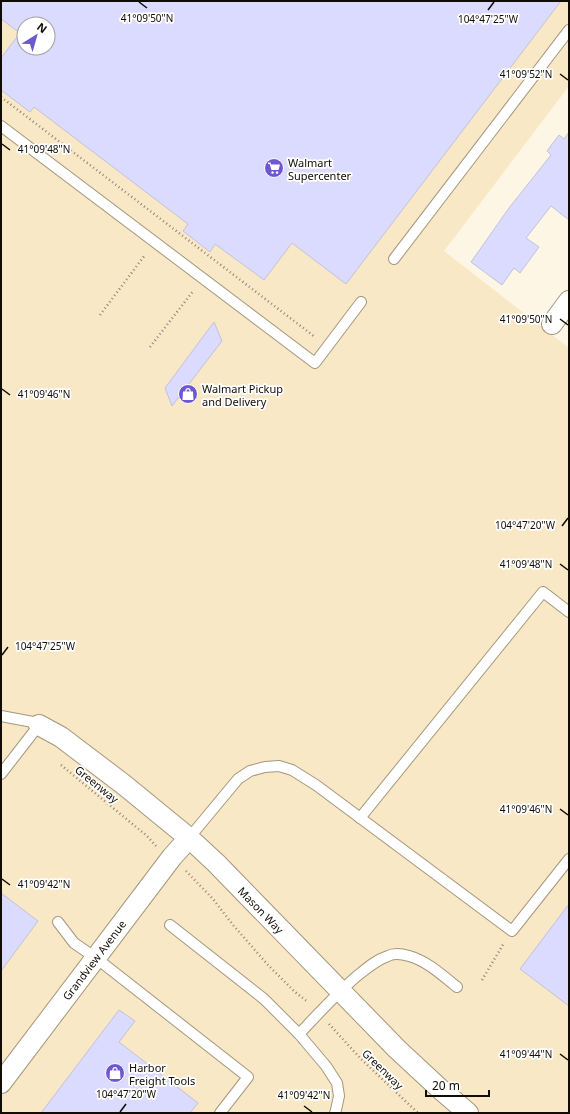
<svg xmlns="http://www.w3.org/2000/svg" width="570" height="1114" viewBox="0 0 570 1114" font-family="'Noto Sans',sans-serif">
<style>
.built{fill:#f9e8c5;fill-rule:evenodd}
.building{fill:#dbdaff;stroke:#c2c1de;fill-rule:evenodd}
.lines{fill:none;stroke-linecap:round;stroke-linejoin:round}
.service-casing{stroke:#a3977d;stroke-width:12}
.minor-casing{stroke:#a3977d;stroke-width:22}
.path{stroke:#8b8478;stroke-width:2.5;stroke-dasharray:1 3;stroke-linecap:butt}
.service{stroke:#fff;stroke-width:10}
.minor{stroke:#fff;stroke-width:20}
.ticks{fill:none;stroke:#110c04;stroke-width:1.5}
.labels{text-anchor:middle;dominant-baseline:central;stroke-width:3.5;stroke-linejoin:round;paint-order:stroke}
.poi-label{font-size:11px;fill:#110c04;stroke:#fff;text-anchor:start}
.street-label{font-size:11px;fill:#110c04;stroke:#fff}
.ticks-label{font-size:10px;text-anchor:middle;fill:#110c04;stroke:#fff;stroke-width:3.5;stroke-linejoin:round;paint-order:stroke}
</style>
<rect width="100%" height="100%" fill="#fef6e5"/>
<!-- built -->
<path class="built" d="M1 1H569V86L444 251 569 348V1113H1ZM24 24H48V48H24Z"/>
<!-- building -->
<g class="building">
<path d="M1 1H561L346 284 292 243 264 280 215 244 210 252 183 231 188 224 34 107 30 112 1 90V58L20 33 1 19ZM24 24H48V48H24Z"/>
<polygon points="569,132 569,220 551,206 526,238 539,247 520,273 514,268 502,285 471,262 509,208 551,155 547,151 559,135 564,139"/>
<polygon points="214,322 222,341 172,406 165,388"/>
<polygon points="1,893 38,921 1,971"/>
<polygon points="569,904 569,1006 520,969"/>
<polygon points="119,1010 135,1021 119,1042 198,1103 190,1113 41,1113"/>
</g>
<g class="lines">
<!-- service casing -->
<g class="service-casing">
<g id="service">
<polyline points="1,126 315,363 361,302"/>
<polyline points="394,259 569,30"/>
<polyline points="1,716 33,722 39,725 1,774"/>
<polyline points="360,818 543,592 569,612"/>
<polyline points="189,838 238,779 250,771 265,767 279,766 292,770 316,785 512,931 569,859"/>
<polyline points="58,922 74,943 96,958 248,1077 220,1113"/>
<polyline points="170,925 264,999 299,1034 326,1066 337,1083 339,1096 336,1110 335,1113"/>
<path d="M299 1034C318 1014 336 994 357 976 367 968 376 960 388 956 394 953 402 954 409 956 427 961 442 975 457 987"/>
</g>
</g>
<!-- minor casing -->
<g class="minor-casing">
<g id="minor">
<polyline points="552,324 569,301"/>
<polyline points="39,725 61,737 123,784 189,838 216,863 397,1049 439,1088 468,1113"/>
<polyline points="1,1083 172,857 189,838"/>
</g>
</g>
<!-- path -->
<g class="path">
<polyline points="1,97 315,337"/>
<polyline points="100,315 145,255"/>
<polyline points="150,347 194,290"/>
<polyline points="61,765 147,836 156,846"/>
<polyline points="186,871 213,899 233,925 268,965 295,992 308,1002"/>
<polyline points="482,980 504,943"/>
<polyline points="329,1024 339,1035 361,1059 418,1113"/>
</g>
<!-- service -->
<use href="#service" class="service"/>
<!-- minor -->
<use href="#minor" class="minor"/>
</g>
<!-- ticks -->
<path class="ticks" d="M139 2 147 8M488 10 494 2M560 74 568 80M2 144 10 150M560 319 568 325M2 389 10 395M562 526 568 518M560 564 568 570M2 655 8 647M560 809 568 815M2 879 10 885M560 1054 568 1060M304 1106 312 1112M120 1112 126 1104"/>
<!-- icons -->
<defs>
<g id="supermarket-disc" transform="scale(1)"><circle r="9.5" fill="#6e58d2" stroke="#fff"/><path d="M-6-5.5h2.5l.6 2H6L4.5 2H-2.5L-4.4-4H-6ZM-1.5 3.2a1.3 1.3 0 1 0 .1 0ZM3 3.2a1.3 1.3 0 1 0 .1 0Z" fill="#fff"/></g>
<g id="shop-disc" transform="scale(1)"><circle r="9.5" fill="#6e58d2" stroke="#fff"/><path d="M-5-2.5h2.3a2.7 3.5 0 0 1 5.4 0H5L5.5 6h-11ZM-1.5-2.5h3a1.5 2.3 0 0 0-3 0Z" fill="#fff"/></g>
</defs>
<g fill-rule="evenodd">
<use href="#supermarket-disc" x="274" y="168"/>
<use href="#shop-disc" x="188" y="394"/>
<use href="#shop-disc" x="115" y="1073"/>
</g>
<g class="labels">
<!-- poi labels -->
<g class="poi-label">
<text x="288" y="162">Walmart<tspan x="288" dy="13">Supercenter</tspan></text>
<text x="202" y="388">Walmart Pickup<tspan x="202" dy="13">and Delivery</tspan></text>
<text x="129" y="1067">Harbor<tspan x="129" dy="13">Freight Tools</tspan></text>
</g>
<!-- street labels -->
<g class="street-label">
<text transform="translate(97 784) rotate(39)">Greenway</text>
<text transform="translate(261 910) rotate(46)">Mason Way</text>
<text transform="translate(94 960) rotate(-53)">Grandview Avenue</text>
<text transform="translate(383 1069) rotate(44)">Greenway</text>
</g>
</g>
<g class="ticks-label">
<text x="147" y="22">41°09'50"N</text>
<text x="488" y="23">104°47'25"W</text>
<text x="526" y="78">41°09'52"N</text>
<text x="44" y="153">41°09'48"N</text>
<text x="526" y="323">41°09'50"N</text>
<text x="44" y="398">41°09'46"N</text>
<text x="525" y="529">104°47'20"W</text>
<text x="526" y="568">41°09'48"N</text>
<text x="45" y="650">104°47'25"W</text>
<text x="526" y="813">41°09'46"N</text>
<text x="44" y="888">41°09'42"N</text>
<text x="526" y="1058">41°09'44"N</text>
<text x="126" y="1098">104°47'20"W</text>
<text x="304" y="1099">41°09'42"N</text>
</g>
<!-- border -->
<rect width="570" height="1114" fill="none" stroke="#110c04" stroke-width="4"/>
<!-- north arrow -->
<g transform="translate(36 36) rotate(37)"><circle r="19" fill="#ffffff" stroke="#a09e9b"/>
<path d="M0-3L7 15L0 10L-7 15Z" fill="#6e58d2"/>
<text y="-6" font-size="11" font-weight="bold" text-anchor="middle" fill="#110c04">N</text>
</g>
<!-- scale -->
<path d="M426 1090v6h63v-6" fill="none" stroke="#110c04" stroke-width="2"/>
<text x="432" y="1090" font-size="12" fill="#110c04" stroke="#ffffff" stroke-width="3" paint-order="stroke">20 m</text>
</svg>
